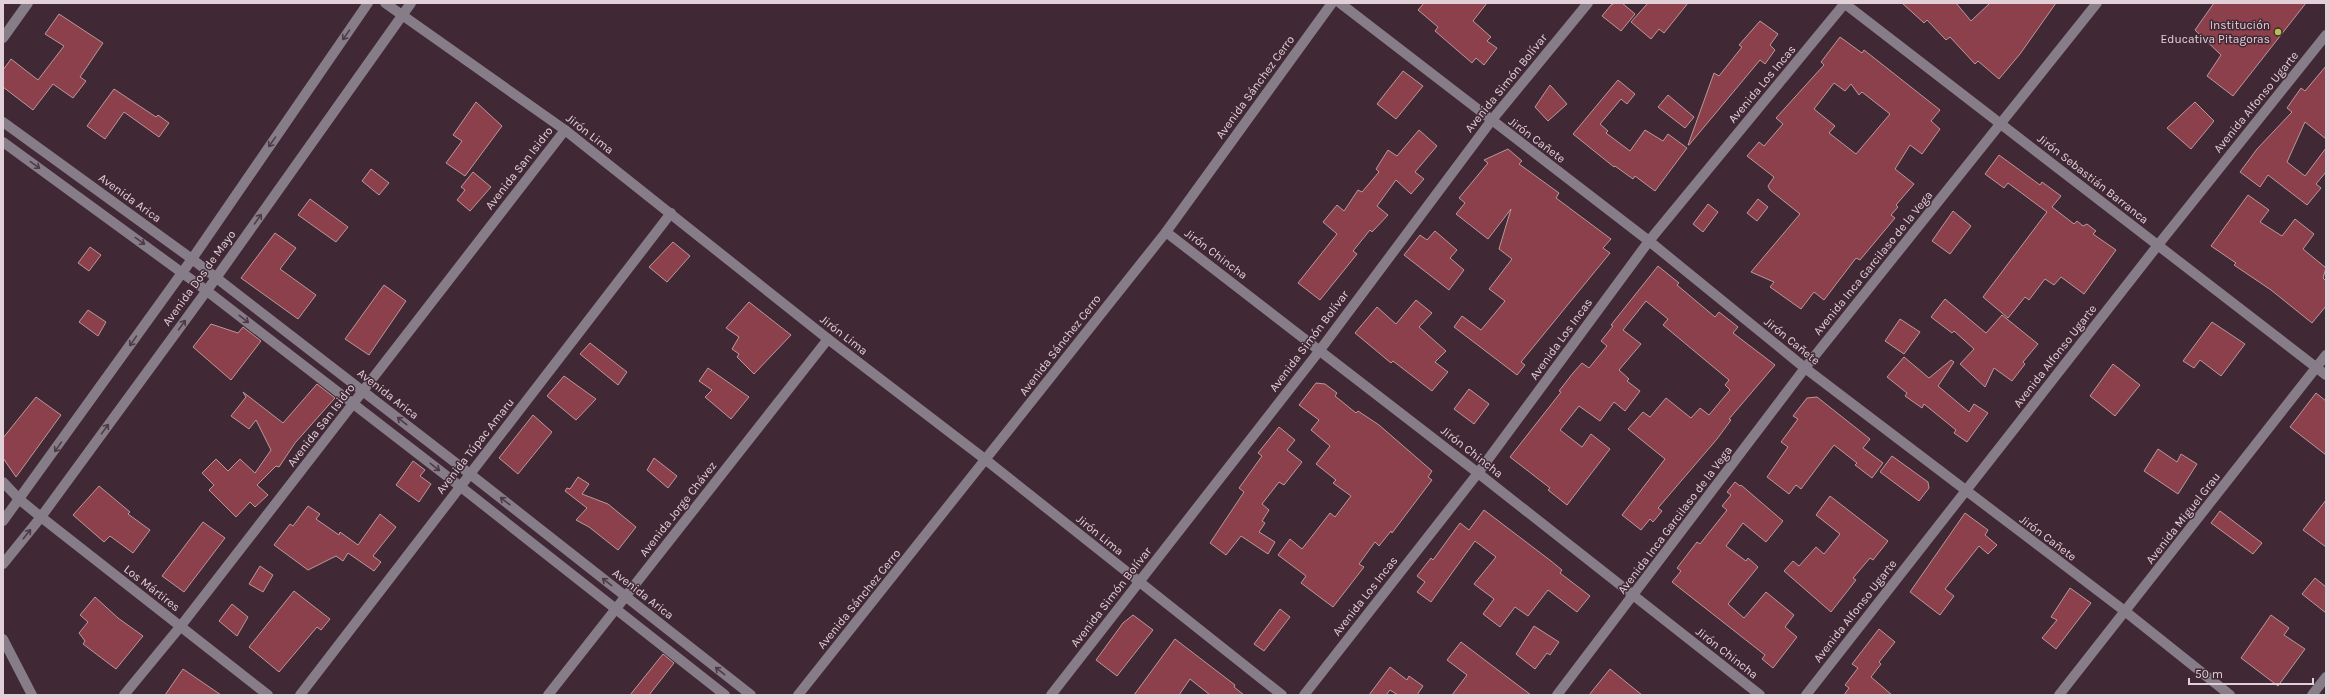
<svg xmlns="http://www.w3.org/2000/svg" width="2329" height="698" viewBox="0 0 2329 698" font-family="Karla,sans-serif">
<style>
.building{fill:#8c404b;stroke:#ba989a;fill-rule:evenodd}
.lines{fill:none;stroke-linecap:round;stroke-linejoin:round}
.minor{stroke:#867d88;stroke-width:10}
.oneway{stroke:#4f3946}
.poi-dot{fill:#b2c34c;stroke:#412835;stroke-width:1.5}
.labels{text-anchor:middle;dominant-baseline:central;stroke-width:3;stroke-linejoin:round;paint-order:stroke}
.poi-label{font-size:12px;fill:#e1d0d8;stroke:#412835;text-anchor:end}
.street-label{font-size:12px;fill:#e1d0d8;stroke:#412835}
</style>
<rect width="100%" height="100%" fill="#412835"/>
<!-- building -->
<g class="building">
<polygon points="1424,3 1487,3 1473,21 1491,37 1487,41 1497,48 1484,65 1476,58 1472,63 1435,31 1438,27 1418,10"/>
<polygon points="1615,3 1622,3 1635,14 1621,31 1602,16 1611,5"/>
<polygon points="1648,3 1688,3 1664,33 1659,29 1651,39 1631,22"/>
<polygon points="1902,3 1956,3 1971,21 1990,3 2056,3 2020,54 1999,79 1978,61 1975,64 1950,37 1946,40 1927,20 1924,23"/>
<polygon points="2214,3 2306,3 2233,96 2207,76 2221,55 2195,30"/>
<polygon points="59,14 103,43 80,77 86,81 73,98 53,84 33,110 3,87 3,70 11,59 38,80 64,46 45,34"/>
<polygon points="1760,21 1778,34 1770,45 1775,50 1765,64 1760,60 1689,145 1688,145 1714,73 1719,76 1742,47 1739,45"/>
<path d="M1840 37 1862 53 1864 50 1940 110 1931 121 1940 129 1922 154 1910 145 1895 169 1914 184 1896 205 1898 207 1891 215 1895 218 1860 260 1856 258 1824 300 1814 292 1801 309 1770 287 1774 282 1751 272 1800 214 1770 190 1768 186 1774 177 1747 156 1759 142 1764 146 1783 124 1776 118 1824 65 1821 62ZM1834 83 1845 91 1851 84 1859 95 1862 92 1890 114 1856 154 1829 133 1835 126 1814 109Z"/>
<polygon points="2326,66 2326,139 2305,122 2287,162 2305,176 2326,148 2326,172 2316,184 2321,188 2307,205 2268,175 2260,187 2240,172 2257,149 2292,112 2287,108 2301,88 2305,91"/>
<polygon points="1403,71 1423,86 1396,119 1377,104"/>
<polygon points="1618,80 1635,94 1627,104 1621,99 1600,124 1608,131 1606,133 1630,151 1645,130 1663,141 1668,134 1687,148 1655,191 1635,176 1633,179 1615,166 1614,167 1573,134"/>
<polygon points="1550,85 1567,104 1548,121 1535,107"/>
<polygon points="114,89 156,117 158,115 169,123 159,137 124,112 105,139 87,126"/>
<polygon points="1668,95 1694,117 1685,128 1658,107"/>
<polygon points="476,102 502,126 465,176 446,163 462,141 453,135"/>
<polygon points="2195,102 2214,121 2191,149 2167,128"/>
<polygon points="1419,130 1437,146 1415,172 1424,179 1411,194 1396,180 1377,206 1388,215 1372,232 1370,230 1353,251 1357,254 1320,300 1298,283 1337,234 1323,222 1337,205 1344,211 1358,190 1362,192 1379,172 1376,169 1388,150 1397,156"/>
<polygon points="1508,149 1522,161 1519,164 1559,193 1556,198 1611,239 1603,248 1610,253 1521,362 1525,365 1517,375 1454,327 1462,316 1481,330 1505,301 1489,289 1512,259 1499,249 1511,209 1488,239 1456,214 1465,203 1459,198 1488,163 1484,160"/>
<polygon points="1999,155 2040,185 2042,182 2061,196 2052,207 2074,224 2077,221 2083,226 2087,224 2096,231 2093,234 2116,250 2084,294 2061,277 2054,285 2045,279 2029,300 2025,297 2008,318 1983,297 2047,212 2008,183 2004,188 1985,174"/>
<polygon points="371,169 389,183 379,195 362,181"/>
<polygon points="473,172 491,187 470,211 457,200 465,190 461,187"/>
<polygon points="2248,195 2269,210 2260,222 2282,236 2295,219 2314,234 2303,249 2326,268 2323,278 2326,281 2326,306 2312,323 2271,290 2234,265 2236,263 2211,246"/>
<polygon points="310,199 348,227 336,242 298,215"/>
<polygon points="1758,199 1768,207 1757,221 1747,213"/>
<polygon points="1708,204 1718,212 1703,232 1693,224"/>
<polygon points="1953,211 1971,226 1950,254 1932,241"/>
<polygon points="1435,231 1457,250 1450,258 1464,270 1449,290 1404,255 1420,235 1427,240"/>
<polygon points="275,233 296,248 280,269 316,295 298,319 241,278"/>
<polygon points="673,242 690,256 667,282 649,267"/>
<polygon points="90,247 101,255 89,271 78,263"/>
<polygon points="1658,266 1679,283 1677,285 1715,317 1719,312 1738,327 1733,333 1775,365 1729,419 1731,420 1717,439 1658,508 1662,511 1653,522 1650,519 1641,530 1622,515 1665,459 1628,429 1643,412 1650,417 1666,398 1691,418 1700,408 1709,415 1730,390 1725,385 1729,380 1663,325 1668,319 1646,301 1623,330 1641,344 1619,370 1629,379 1627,381 1640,391 1625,411 1614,402 1600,421 1579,406 1560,430 1582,447 1591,434 1610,449 1567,505 1548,490 1550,488 1510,457 1561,392 1559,391 1573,373 1582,363 1589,368 1607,346 1601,341 1613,326 1611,325"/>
<polygon points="384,285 406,301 369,355 345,339"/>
<polygon points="1945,299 1986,333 2002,315 2038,344 2023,362 2025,364 2012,381 1994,368 1985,387 1960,364 1974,349 1954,331 1952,333 1931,317"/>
<polygon points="1416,300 1432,313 1419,327 1446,351 1435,362 1448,372 1432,391 1393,361 1391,363 1355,333 1377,307 1396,324"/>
<polygon points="749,302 791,335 754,374 737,357 739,354 732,349 739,337 726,328"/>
<polygon points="88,310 106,322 98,336 79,322"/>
<polygon points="1900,319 1920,332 1904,354 1885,341"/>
<polygon points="2212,322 2245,344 2221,376 2200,360 2194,368 2183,361"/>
<polygon points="211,324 238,333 243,327 261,341 231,380 193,347"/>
<polygon points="590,343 627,372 618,385 580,354"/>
<polygon points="1904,357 1929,378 1951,360 1954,362 1938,386 1969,412 1974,404 1988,413 1967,442 1954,433 1956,430 1924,404 1922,408 1905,396 1907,393 1887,377"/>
<polygon points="2113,364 2140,385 2115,416 2090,396"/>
<polygon points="708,368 749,397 731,419 705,397 712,390 699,381"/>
<polygon points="564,376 596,399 576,420 547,396"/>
<polygon points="1316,383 1325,384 1337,393 1335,396 1356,413 1358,411 1379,425 1432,471 1428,477 1432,480 1392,533 1391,531 1379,546 1375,542 1359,564 1364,567 1333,607 1301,583 1306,576 1278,555 1290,539 1302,549 1330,513 1335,517 1351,496 1333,483 1336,480 1316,464 1330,446 1311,430 1319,420 1299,405"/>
<polygon points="317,384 335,398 295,443 279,467 276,466 257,485 268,495 255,507 250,502 236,517 209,490 214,485 202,473 216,459 228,471 240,459 255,473 271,450 256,420 249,429 231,416 246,397 243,392 283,423"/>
<polygon points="1469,389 1489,404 1474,424 1454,409"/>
<polygon points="2316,393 2326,401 2326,455 2290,427"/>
<polygon points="36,397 61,415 16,477 3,458 3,438"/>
<polygon points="1817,397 1870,439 1863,448 1883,463 1872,478 1855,465 1857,463 1834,445 1801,489 1796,485 1789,494 1767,477 1788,447 1781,442 1798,419 1793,416 1807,398"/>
<polygon points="533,415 552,432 518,474 499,458"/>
<polygon points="1279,427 1295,440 1287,450 1302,462 1284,485 1279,482 1262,504 1269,510 1262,521 1265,523 1259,532 1275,542 1268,554 1241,536 1226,555 1210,543 1244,492 1239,488 1262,456 1258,453"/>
<polygon points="2158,449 2177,462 2181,454 2197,464 2178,494 2144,471"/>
<polygon points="1892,456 1928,482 1929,488 1919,501 1880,472"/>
<polygon points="654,458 677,476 668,488 647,470"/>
<polygon points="413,461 425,470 420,476 431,484 419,502 396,485"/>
<polygon points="578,477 589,484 582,494 608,504 636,527 618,550 589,527 576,520 587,508 565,491 567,488 570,489"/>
<polygon points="1735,482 1740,486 1741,485 1783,521 1766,542 1743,523 1726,546 1746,561 1748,558 1758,567 1728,604 1744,618 1766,592 1794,615 1785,627 1797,637 1773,668 1762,659 1765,655 1672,582 1681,571 1677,568 1697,542 1700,544 1727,510 1722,506 1731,495 1727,492"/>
<polygon points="99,486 130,512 128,514 150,530 133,553 110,536 104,542 73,515"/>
<polygon points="1830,496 1888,541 1873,560 1870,558 1853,578 1856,580 1831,612 1784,571 1793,561 1799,566 1816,547 1824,554 1840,534 1816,515"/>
<polygon points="2326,500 2326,547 2303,530"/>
<polygon points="308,506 320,514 316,519 339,535 340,532 358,545 380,514 396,527 373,556 381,562 374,571 348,553 343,561 336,556 308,570 274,545 290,524 293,526"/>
<polygon points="1484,510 1551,561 1562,570 1560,573 1590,596 1577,612 1548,590 1528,616 1515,607 1500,627 1483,614 1494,599 1474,584 1496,557 1475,541 1431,602 1417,592 1425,582 1417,576 1431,558 1433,560 1460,523 1469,530"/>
<polygon points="2220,511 2262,543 2253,554 2211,523"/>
<polygon points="1965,513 1988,530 1985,535 1997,545 1988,554 1979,546 1945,589 1954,596 1940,615 1910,592"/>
<polygon points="203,522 225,538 184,592 162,576"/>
<polygon points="260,566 273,575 263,592 249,584"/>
<polygon points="2315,578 2326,587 2326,613 2302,594"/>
<polygon points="2070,588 2091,603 2056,649 2042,638 2057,620 2051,617"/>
<polygon points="294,591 330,619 321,630 317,627 279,672 249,647"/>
<polygon points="95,597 118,618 143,636 116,669 83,644 85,641 79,633 88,622 80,615"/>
<polygon points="232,604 248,617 237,636 219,621"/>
<polygon points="1280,609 1290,617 1264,651 1254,644"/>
<polygon points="1133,615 1153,630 1117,676 1096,660 1123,623"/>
<polygon points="2271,615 2289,628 2284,635 2305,649 2278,686 2241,658"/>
<polygon points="1534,626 1559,642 1550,655 1547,653 1535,669 1516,654"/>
<polygon points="1879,629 1895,642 1879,662 1881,664 1871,677 1892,695 1844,695 1849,688 1845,685 1858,668 1852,664"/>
<polygon points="1175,639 1235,685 1234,687 1244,695 1210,695 1190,679 1179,695 1134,695"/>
<polygon points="1461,642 1515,683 1531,695 1452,695 1467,675 1447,660"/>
<polygon points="663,654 674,663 649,695 630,695"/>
<polygon points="1390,667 1407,680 1409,676 1423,686 1417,695 1398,695 1390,690 1386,695 1369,695"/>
<polygon points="183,669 221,695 165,695"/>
<polygon points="1610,669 1632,687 1642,695 1589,695"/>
</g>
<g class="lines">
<!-- minor -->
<g class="minor">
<polyline points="385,3 565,130 828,339 986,460 1282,695"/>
<polyline points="1340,3 1649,241 1805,368 2126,612 2230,695"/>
<polyline points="1844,3 2326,375"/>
<polyline points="3,38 28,3"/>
<polyline points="3,122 192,259 470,474 751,695"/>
<polyline points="3,142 207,291 461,487 725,695"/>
<polyline points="1166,232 1478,473 1760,695"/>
<polyline points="3,482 20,500 41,517 268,695"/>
<polyline points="3,521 192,259 368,3"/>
<polyline points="3,564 41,517 216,278 411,3"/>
<polyline points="3,639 32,695"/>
<polyline points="124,695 180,627 565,130"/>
<polyline points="300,695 671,213"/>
<polyline points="548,695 828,339"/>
<polyline points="798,695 1166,232 1332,3"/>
<polyline points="1051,695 1320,350 1491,121 1588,3"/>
<polyline points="1304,695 1478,473 1649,241 1845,3"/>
<polyline points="1557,695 1805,368 2097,3"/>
<polyline points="1806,695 2158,245 2326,35"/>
<polyline points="2059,695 2326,355"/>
<polyline points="2312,695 2326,677"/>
</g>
</g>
<!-- one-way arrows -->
<defs><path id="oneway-shaft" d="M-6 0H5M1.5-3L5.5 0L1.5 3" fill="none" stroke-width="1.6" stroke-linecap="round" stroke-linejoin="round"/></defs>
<g class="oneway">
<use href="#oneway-shaft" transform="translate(346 35) rotate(125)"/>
<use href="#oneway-shaft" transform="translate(272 142) rotate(125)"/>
<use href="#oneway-shaft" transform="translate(35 165) rotate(36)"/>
<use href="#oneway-shaft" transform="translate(258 219) rotate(-55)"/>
<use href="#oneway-shaft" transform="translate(140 241) rotate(36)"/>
<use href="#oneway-shaft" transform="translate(244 319) rotate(38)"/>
<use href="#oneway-shaft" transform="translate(182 325) rotate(-54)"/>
<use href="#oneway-shaft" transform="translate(133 341) rotate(125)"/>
<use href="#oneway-shaft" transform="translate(402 421) rotate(-142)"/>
<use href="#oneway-shaft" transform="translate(105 429) rotate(-54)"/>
<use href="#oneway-shaft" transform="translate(58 447) rotate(125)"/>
<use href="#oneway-shaft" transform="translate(435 467) rotate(38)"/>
<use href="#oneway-shaft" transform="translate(505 501) rotate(-142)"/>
<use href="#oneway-shaft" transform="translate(27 534) rotate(-51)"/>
<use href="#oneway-shaft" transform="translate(607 582) rotate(-142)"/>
<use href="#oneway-shaft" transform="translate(720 671) rotate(-142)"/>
</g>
<!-- markers -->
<circle class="poi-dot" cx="2278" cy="32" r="4"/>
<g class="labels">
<!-- poi labels -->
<g class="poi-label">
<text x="2270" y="25">Institución<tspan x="2270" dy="14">Educativa Pitagoras</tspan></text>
</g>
<!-- street labels -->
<g class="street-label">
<text transform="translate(1506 83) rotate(-51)">Avenida Simón Bolívar</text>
<text transform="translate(1762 84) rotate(-50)">Avenida Los Incas</text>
<text transform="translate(1255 87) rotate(-54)">Avenida Sánchez Cerro</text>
<text transform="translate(2256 102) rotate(-51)">Avenida Alfonso Ugarte</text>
<text transform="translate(590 134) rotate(38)">Jirón Lima</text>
<text transform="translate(1537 140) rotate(37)">Jirón Cañete</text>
<text transform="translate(519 168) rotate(-52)">Avenida San Isidro</text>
<text transform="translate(2093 179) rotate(38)">Jirón Sebastián Barranca</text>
<text transform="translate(130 198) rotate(36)">Avenida Arica</text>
<text transform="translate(1216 254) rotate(37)">Jirón Chincha</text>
<text transform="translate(1873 263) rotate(-51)">Avenida Inca Garcilaso de la Vega</text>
<text transform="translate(199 278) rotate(-54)">Avenida Dos de Mayo</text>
<text transform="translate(844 335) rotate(38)">Jirón Lima</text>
<text transform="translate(1561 339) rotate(-54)">Avenida Los Incas</text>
<text transform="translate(1309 341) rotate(-53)">Avenida Simón Bolívar</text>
<text transform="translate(1792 341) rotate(39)">Jirón Cañete</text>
<text transform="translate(1060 345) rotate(-52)">Avenida Sánchez Cerro</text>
<text transform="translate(2055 356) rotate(-52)">Avenida Alfonso Ugarte</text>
<text transform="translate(388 394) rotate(38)">Avenida Arica</text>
<text transform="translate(321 425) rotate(-52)">Avenida San Isidro</text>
<text transform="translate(475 446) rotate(-52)">Avenida Túpac Amaru</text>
<text transform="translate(1472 452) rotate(38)">Jirón Chincha</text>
<text transform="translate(678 509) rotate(-52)">Avenida Jorge Chávez</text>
<text transform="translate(2183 518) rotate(-52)">Avenida Miguel Grau</text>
<text transform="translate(1675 520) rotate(-53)">Avenida Inca Garcilaso de la Vega</text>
<text transform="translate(1100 535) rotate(39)">Jirón Lima</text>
<text transform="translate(2048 538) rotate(37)">Jirón Cañete</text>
<text transform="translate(152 588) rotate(38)">Los Mártires</text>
<text transform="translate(643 594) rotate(38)">Avenida Arica</text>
<text transform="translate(1365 596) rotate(-52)">Avenida Los Incas</text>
<text transform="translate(1111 597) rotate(-52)">Avenida Simón Bolívar</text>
<text transform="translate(859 599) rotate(-51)">Avenida Sánchez Cerro</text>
<text transform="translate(1855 611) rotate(-52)">Avenida Alfonso Ugarte</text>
<text transform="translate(1727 653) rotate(38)">Jirón Chincha</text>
</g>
</g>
<!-- border -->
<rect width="2329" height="698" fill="none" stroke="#e1d0d8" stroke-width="8"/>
<!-- scale -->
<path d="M2189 678v6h124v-6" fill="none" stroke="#e1d0d8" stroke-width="2"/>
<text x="2195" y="678" font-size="12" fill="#e1d0d8" stroke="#412835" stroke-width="3" paint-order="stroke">50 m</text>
</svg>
